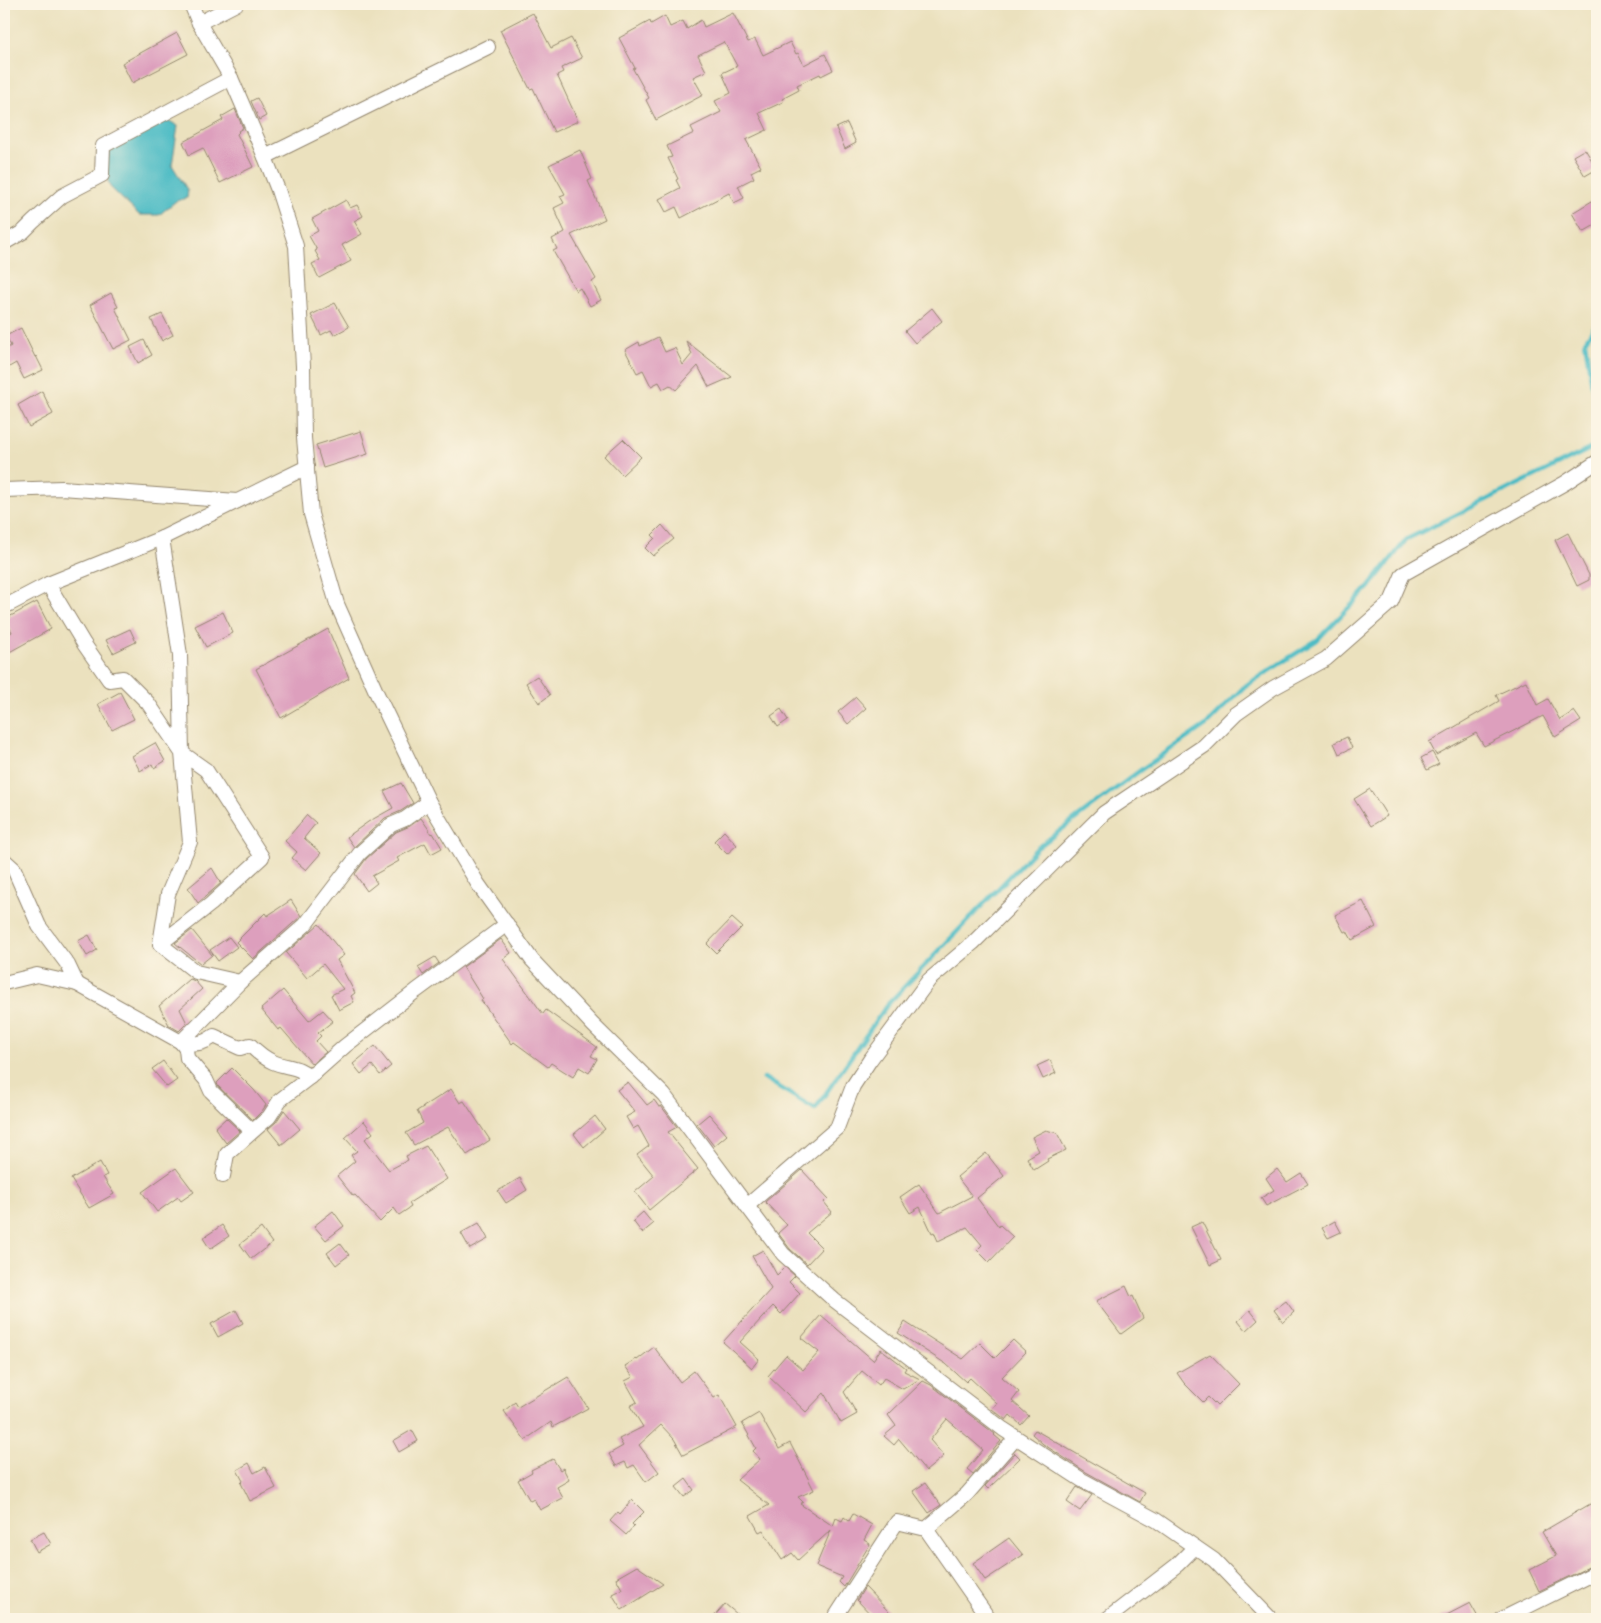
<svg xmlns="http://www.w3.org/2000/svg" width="1601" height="1623" viewBox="0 0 1601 1623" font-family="'IM FELL DW Pica',serif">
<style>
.water{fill:#4dbcc5;stroke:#447372}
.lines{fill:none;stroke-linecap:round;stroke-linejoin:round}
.stream{stroke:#4dbcc5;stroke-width:4.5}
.building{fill:#dd9fbd}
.street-casing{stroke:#93866e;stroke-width:16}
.street{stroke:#fff;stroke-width:14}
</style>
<rect width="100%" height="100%" fill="#fcf5e5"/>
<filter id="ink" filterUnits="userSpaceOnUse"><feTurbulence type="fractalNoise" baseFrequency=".02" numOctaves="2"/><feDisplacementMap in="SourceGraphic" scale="10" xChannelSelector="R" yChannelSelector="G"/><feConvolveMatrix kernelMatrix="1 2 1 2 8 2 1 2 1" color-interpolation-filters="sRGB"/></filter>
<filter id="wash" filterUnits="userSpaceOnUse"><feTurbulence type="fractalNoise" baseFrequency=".0096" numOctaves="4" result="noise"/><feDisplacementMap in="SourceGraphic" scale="20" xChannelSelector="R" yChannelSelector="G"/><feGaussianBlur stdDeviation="1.12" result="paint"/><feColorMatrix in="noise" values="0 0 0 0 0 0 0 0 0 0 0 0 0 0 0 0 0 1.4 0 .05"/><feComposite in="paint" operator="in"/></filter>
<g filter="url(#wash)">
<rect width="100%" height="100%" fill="#ebe1be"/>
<!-- water -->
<polygon class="water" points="166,119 178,126 172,165 188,191 187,198 176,201 159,215 139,215 110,187 105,171 109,152 134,136"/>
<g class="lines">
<!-- stream -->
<g class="stream">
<polyline points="1597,323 1585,341 1597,418"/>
<polyline points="764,1078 815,1109 887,1005 1037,848 1142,769 1206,725 1245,686 1317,640 1369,587 1407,539 1592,448 1597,425"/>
</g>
</g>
<g id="blocks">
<!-- building -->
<g class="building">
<polygon points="533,13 551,48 571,38 582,58 561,68 563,72 557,75 578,121 554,132 533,88 530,89 500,30"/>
<polygon points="733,13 748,42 755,39 763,55 790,42 796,54 798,53 804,65 825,54 833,70 821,76 820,74 797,85 799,90 782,99 783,102 759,113 767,130 746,140 761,167 751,172 754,178 738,186 744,198 734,203 729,193 681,218 676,207 666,212 659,199 680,188 676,180 678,179 668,158 672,157 667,146 694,133 691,127 721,112 715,101 731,93 722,73 737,66 724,42 698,55 706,71 693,77 703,95 656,120 646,100 649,98 633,69 635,68 619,38 650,21 651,24 665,16 670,27 683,21 687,29 701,20 704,27"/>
<polygon points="177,33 188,54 132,83 122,63"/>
<polygon points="257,98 266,116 259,120 251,101"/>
<polygon points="235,109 243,128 238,131 239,132 237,134 253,167 220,183 203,148 189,155 183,142 223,120 221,117"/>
<polygon points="847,123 856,143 845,149 836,128"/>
<polygon points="1585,149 1597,169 1585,176 1573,156"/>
<polygon points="580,150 592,179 588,181 605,219 571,235 596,279 592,282 601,300 590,306 580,288 576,291 553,251 557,249 552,239 565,232 554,208 564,203 560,196 565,194 549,165"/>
<polygon points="1597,198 1597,224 1583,232 1572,213"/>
<polygon points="346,200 350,208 357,205 363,216 354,221 362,234 342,245 351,261 319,278 312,264 320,260 315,251 317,250 309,236 318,231 312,219"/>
<polygon points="111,293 118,307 115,308 131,340 113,349 90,305"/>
<polygon points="335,303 349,327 334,335 331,330 321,335 311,315"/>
<polygon points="932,308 942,321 915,343 905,331"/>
<polygon points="162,314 173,335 162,341 151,319"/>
<polygon points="21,328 35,357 36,356 43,370 24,379 16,363 4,370 4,350 11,346 6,336"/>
<polygon points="658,337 665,352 675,348 683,365 692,354 686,341 732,377 709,387 698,366 676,390 670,385 663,389 659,382 651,386 643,370 637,373 625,350 639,342 640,346"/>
<polygon points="144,340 152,355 138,363 130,347"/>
<polygon points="42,391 53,414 29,427 18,405"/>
<polygon points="361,431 368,454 323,468 316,445"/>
<polygon points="623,439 641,457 622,475 604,456"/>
<polygon points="662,525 674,539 653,556 645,548 655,538 652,535"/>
<polygon points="1568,533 1589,575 1589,580 1577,586 1555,540"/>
<polygon points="37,602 51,629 4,655 4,636 12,632 5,619"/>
<polygon points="223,612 233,633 206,647 195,626"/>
<polygon points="130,629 136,642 113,653 106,640"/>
<polygon points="328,629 349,678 281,718 256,669"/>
<polygon points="537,676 550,695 539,703 526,683"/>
<polygon points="1526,681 1537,705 1548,699 1560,720 1574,711 1581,721 1555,737 1543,716 1484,746 1476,733 1436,755 1429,742 1499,701 1496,695"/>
<polygon points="120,692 134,719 112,730 98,704"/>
<polygon points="856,697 866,708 848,724 838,712"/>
<polygon points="781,709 788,720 778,727 771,716"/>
<polygon points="1347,737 1352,748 1339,754 1334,743"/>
<polygon points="155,743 165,761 154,768 152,764 140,771 132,756"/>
<polygon points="1432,752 1439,764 1427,770 1421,758"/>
<polygon points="401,783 413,803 401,811 385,818 354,847 347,837 368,822 393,808 384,791"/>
<polygon points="1370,789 1387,816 1371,826 1354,799"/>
<polygon points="307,815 316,823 304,838 321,853 306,870 292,858 297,852 285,841"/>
<polygon points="421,818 432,834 433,833 442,848 431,854 425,843 397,858 399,861 372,876 377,883 367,891 355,874 366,859 396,832 410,826"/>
<polygon points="724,831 737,845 727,854 714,841"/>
<polygon points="212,868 221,883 198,903 188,888"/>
<polygon points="291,900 301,916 253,959 236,942 265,913 267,916"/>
<polygon points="1363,901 1376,927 1352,940 1347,931 1344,932 1335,915"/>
<polygon points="732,918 742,927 716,953 707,944"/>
<polygon points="319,924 344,955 337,960 355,993 351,996 354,1002 339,1010 331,995 343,989 323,964 307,978 286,953"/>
<polygon points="192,930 212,955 201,964 175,943"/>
<polygon points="89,935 97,950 87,956 78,941"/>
<polygon points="229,937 237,947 218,961 210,950"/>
<polygon points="501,939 511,953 503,959 543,1014 546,1010 597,1047 591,1056 597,1059 589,1073 579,1067 573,1077 551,1063 548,1067 514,1042 512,1044 481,1000 483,999 463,967"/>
<polygon points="435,957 439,963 423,975 418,967"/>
<polygon points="190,979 195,981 202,989 180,1009 187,1023 179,1031 169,1025 159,1006"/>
<polygon points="283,990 309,1021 323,1010 333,1021 318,1033 321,1036 316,1041 326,1052 312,1064 281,1028 278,1030 261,1009"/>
<polygon points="375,1046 391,1066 380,1075 372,1065 361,1074 353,1064"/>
<polygon points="1050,1060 1056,1073 1043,1079 1037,1066"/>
<polygon points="163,1061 177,1080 167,1087 152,1069"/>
<polygon points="232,1068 254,1090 266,1105 262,1111 253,1120 218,1086 217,1083"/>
<polygon points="628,1082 647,1105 654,1100 659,1107 661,1106 677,1127 668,1132 698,1169 649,1210 635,1192 654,1176 637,1155 649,1146 638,1126 633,1129 626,1117 635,1112 617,1090"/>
<polygon points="451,1089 460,1103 464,1101 490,1140 467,1155 448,1127 414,1145 406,1133 423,1123 417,1111"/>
<polygon points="284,1110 300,1129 281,1145 268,1129 276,1122"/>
<polygon points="709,1114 727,1135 714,1146 697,1124"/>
<polygon points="595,1116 605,1129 584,1147 574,1134"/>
<polygon points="226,1118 240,1131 226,1143 215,1128"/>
<polygon points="364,1121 373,1133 365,1139 389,1170 408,1160 406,1156 426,1146 447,1179 409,1203 411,1207 399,1215 394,1208 380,1222 355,1195 353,1196 337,1176 355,1161 351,1155 357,1151 345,1138"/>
<polygon points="1046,1130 1057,1133 1066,1150 1047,1159 1048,1161 1034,1170 1027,1158 1039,1151 1032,1137"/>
<polygon points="986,1153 1004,1176 977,1198 999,1227 1000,1225 1013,1237 989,1262 977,1250 982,1245 967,1227 938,1241 934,1232 932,1233 920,1207 910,1213 900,1197 919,1184 939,1213 972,1196 957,1177"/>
<polygon points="100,1162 107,1175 103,1177 114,1194 89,1208 71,1179"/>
<polygon points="176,1168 194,1192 181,1201 178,1197 157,1212 142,1192"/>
<polygon points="1277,1169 1287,1182 1301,1173 1308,1184 1266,1206 1261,1198 1274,1190 1266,1178"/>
<polygon points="802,1170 828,1198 824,1202 832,1212 807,1233 822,1248 807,1264 790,1249 778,1233 787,1225 765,1202"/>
<polygon points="520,1178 527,1190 506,1203 498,1191"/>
<polygon points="333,1211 344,1226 326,1240 314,1226"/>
<polygon points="643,1212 653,1224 642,1233 633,1221"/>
<polygon points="1335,1221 1341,1232 1328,1238 1322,1228"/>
<polygon points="1202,1222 1221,1260 1210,1265 1191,1227"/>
<polygon points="479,1223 488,1239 470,1249 461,1233"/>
<polygon points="222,1225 229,1236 210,1249 203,1238"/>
<polygon points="261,1228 272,1243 251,1259 240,1244"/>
<polygon points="340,1243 349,1255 336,1265 327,1253"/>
<polygon points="763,1250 777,1275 785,1267 795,1276 789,1282 800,1293 781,1314 773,1306 740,1342 759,1359 752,1368 723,1342 771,1289 752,1256"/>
<polygon points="1126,1286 1131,1297 1133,1296 1143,1318 1121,1334 1096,1301"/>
<polygon points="1286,1301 1294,1312 1283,1322 1274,1310"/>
<polygon points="236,1310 243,1323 218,1337 211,1324"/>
<polygon points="1250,1310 1258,1320 1246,1331 1238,1321"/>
<polygon points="821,1315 873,1360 881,1349 906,1368 904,1371 920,1379 903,1389 884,1378 879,1385 862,1371 844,1392 857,1414 841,1423 824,1393 806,1412 768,1376 786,1355 803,1370 819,1352 801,1338"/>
<polygon points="905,1322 963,1359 980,1343 995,1358 1013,1340 1026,1352 1002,1377 1019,1392 1012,1401 1029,1416 1021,1425 1010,1415 1006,1420 992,1409 997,1403 970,1378 966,1382 946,1364 898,1333"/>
<polygon points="654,1347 680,1382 694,1371 714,1398 719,1395 737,1427 683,1455 674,1439 661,1425 639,1445 659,1472 646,1482 634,1465 628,1468 625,1462 616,1466 609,1454 623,1446 619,1439 643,1427 630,1406 637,1402 625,1381 633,1377 625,1366 636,1359 637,1360"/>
<polygon points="1210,1354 1239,1384 1217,1406 1208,1397 1203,1402 1184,1383 1177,1373"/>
<polygon points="568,1377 588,1408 553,1427 551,1422 525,1440 504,1411 515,1402 518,1407"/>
<polygon points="923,1381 931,1385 995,1434 994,1435 1001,1441 973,1474 967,1469 983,1450 947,1419 930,1440 944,1456 926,1471 899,1439 894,1445 884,1436 896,1426 888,1415"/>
<polygon points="759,1413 779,1449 790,1443 814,1490 798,1497 803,1502 800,1504 833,1526 836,1518 842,1521 844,1517 849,1521 853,1514 872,1525 864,1540 870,1544 844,1587 839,1582 842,1577 816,1566 831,1530 798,1560 792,1553 782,1560 763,1530 759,1532 750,1516 769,1505 737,1480 760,1459 753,1451 756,1448 742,1423"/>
<polygon points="412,1430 418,1441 399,1452 393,1441"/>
<polygon points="1035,1430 1145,1493 1140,1502 1086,1472 1043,1444 1032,1434"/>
<polygon points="1015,1453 1020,1458 988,1489 985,1486"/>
<polygon points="553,1459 560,1470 563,1468 569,1480 557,1487 563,1498 540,1510 534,1499 530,1501 518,1480 532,1472 531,1470"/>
<polygon points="249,1463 254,1473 265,1467 276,1488 250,1501 241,1483 243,1481 237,1470"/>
<polygon points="686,1479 694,1490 684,1497 676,1487"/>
<polygon points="925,1483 941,1505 929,1513 913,1491"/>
<polygon points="1077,1487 1092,1495 1080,1511 1067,1502"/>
<polygon points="632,1500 644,1512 632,1524 634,1526 626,1535 610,1521 618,1512 620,1514"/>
<polygon points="1597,1500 1597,1563 1539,1591 1529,1570 1556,1556 1542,1532"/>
<polygon points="44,1532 51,1544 37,1552 30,1539"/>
<polygon points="1009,1538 1023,1555 985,1580 973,1563"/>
<polygon points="637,1566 663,1584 622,1610 612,1594 622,1589 616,1578"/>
<polygon points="865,1587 890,1613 884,1619 875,1619 857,1600"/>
<polygon points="1470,1603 1479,1619 1439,1619"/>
<polygon points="725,1604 743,1619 712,1619"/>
</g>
</g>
</g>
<g filter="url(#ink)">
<use href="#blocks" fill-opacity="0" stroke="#93866e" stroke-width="1"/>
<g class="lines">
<!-- street casing -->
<g class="street-casing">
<g id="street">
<polyline points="191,4 199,23 231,78 265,157 278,190 296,246 303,366 304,438 311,514 337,604 378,696 429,802 478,884 532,960 593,1025 664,1095 783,1254 834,1300 1003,1429 1082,1480 1156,1520 1214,1560 1271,1619"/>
<polyline points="199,23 236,4"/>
<polyline points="265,157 488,47"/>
<polyline points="4,243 23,232 33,222 62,196 102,175 103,146 231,78"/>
<polyline points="4,490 62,488 237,501"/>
<polyline points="48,584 84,644 109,680 123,678 148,703 182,753 206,770 262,857 211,904 160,944 168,894 190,842 182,753 180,655 162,538"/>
<polyline points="4,607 48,584 162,538 307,467"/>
<polyline points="4,860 14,869 39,926 68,965 77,984 37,975 4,983"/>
<polyline points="160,944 196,972 240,982"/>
<polyline points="77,984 181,1042 240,982 305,925 360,853 391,825 405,819 429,802"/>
<path d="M181 1042C195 1045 203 1044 214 1036L240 1048 250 1045C257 1052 264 1058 273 1062 287 1068 299 1066 310 1077"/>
<polyline points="181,1042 186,1049 187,1058 206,1080 211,1091 252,1131"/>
<polyline points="223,1176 227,1154 269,1117 280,1100 310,1077 345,1046 416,991 507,924"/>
<polyline points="747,1206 837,1128 853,1086 870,1060 929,980 973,943 1104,813 1204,746 1236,714 1273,688 1326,659 1391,602 1403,574 1565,483 1597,462"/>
<polyline points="926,1529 989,1619"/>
<polyline points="834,1619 897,1522 926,1529 967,1494 1016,1438"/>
<polyline points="1107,1619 1177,1565 1195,1547"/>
<polyline points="1502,1619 1597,1572"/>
</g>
</g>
<!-- street -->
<use href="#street" class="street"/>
</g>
</g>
<!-- margin -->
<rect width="1601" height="1623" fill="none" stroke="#fcf5e5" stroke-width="20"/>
</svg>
